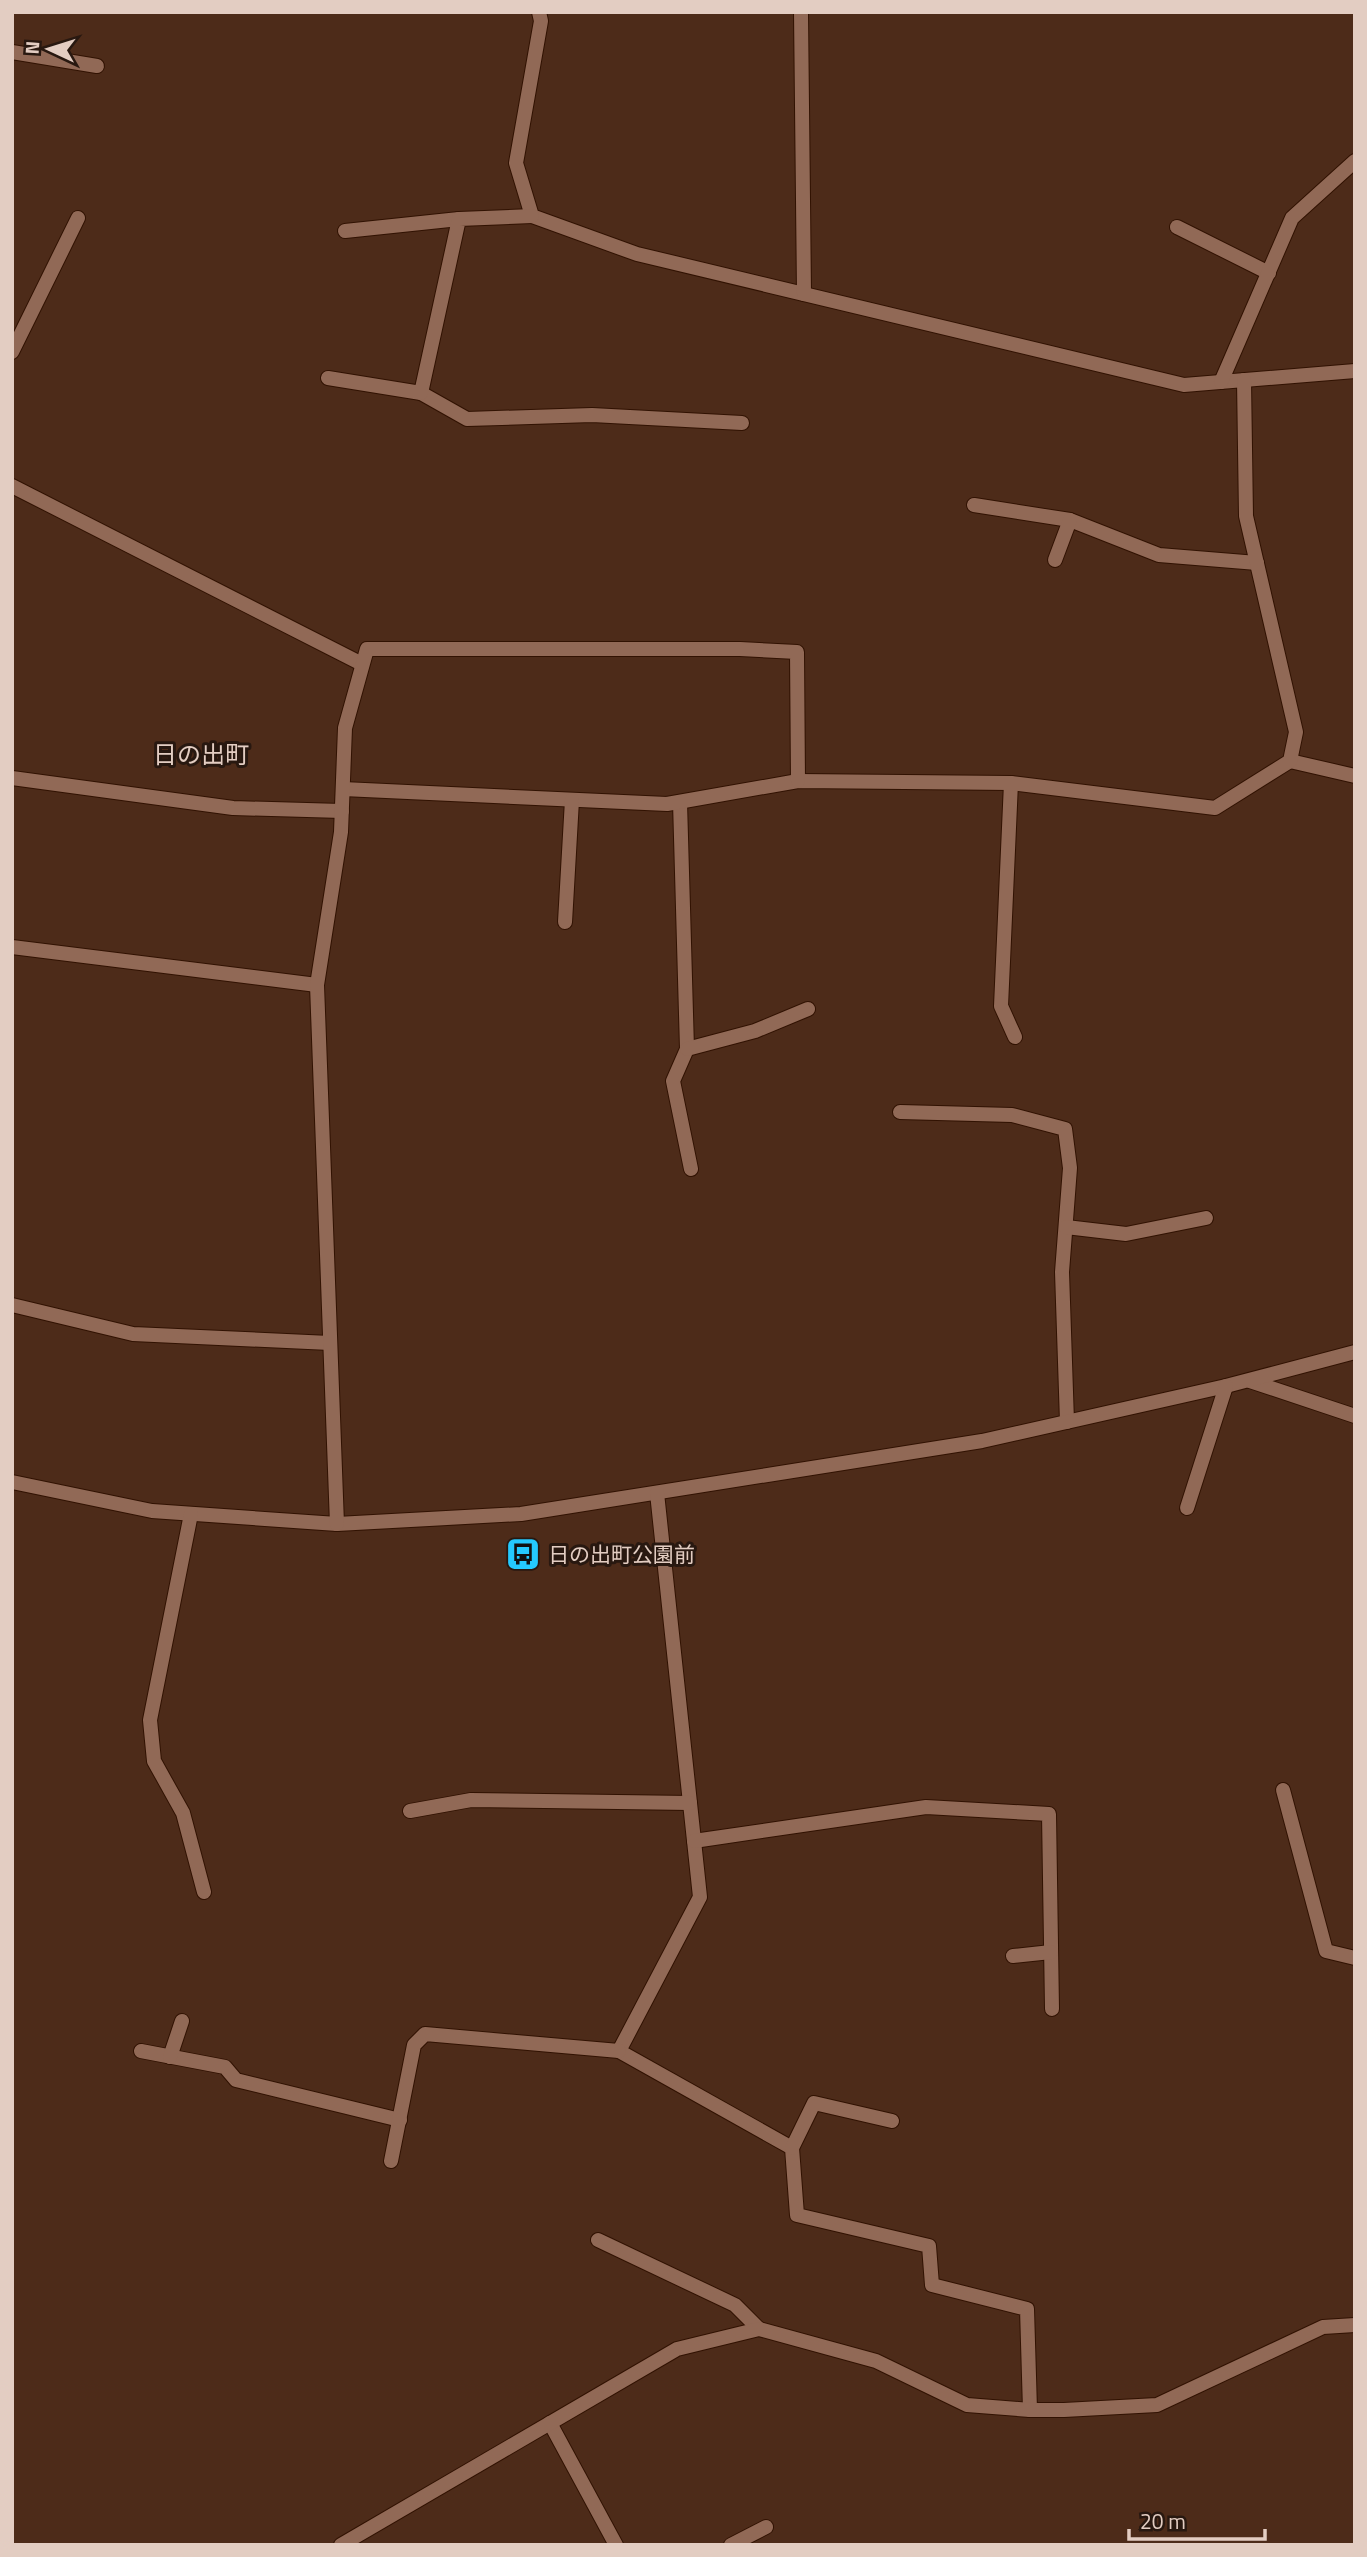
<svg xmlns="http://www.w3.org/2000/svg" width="1367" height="2557" viewBox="0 0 1367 2557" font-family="'Titillium Web','Noto Sans JP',sans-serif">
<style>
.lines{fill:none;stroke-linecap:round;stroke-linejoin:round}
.service-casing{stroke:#311202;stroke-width:16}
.minor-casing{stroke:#311202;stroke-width:16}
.service{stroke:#916956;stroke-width:14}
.minor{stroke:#916956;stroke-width:14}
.labels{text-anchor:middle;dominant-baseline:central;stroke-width:6;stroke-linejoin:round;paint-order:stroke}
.poi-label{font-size:21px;fill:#e3cdc2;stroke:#281810;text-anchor:start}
.quarter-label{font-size:24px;fill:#e3cdc2;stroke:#281810}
</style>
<rect width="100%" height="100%" fill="#4d2b19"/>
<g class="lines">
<!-- service casing -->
<g class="service-casing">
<g id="service">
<polyline points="421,393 467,419 592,415 742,423"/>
<polyline points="12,778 233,808 342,811"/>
<polyline points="680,802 687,1049 673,1081 691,1169"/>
<polyline points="687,1049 755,1031 808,1009"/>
<polyline points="1283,1790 1326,1951 1355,1958"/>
</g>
</g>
<!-- minor casing -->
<g class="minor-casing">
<g id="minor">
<polyline points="539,12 541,21 516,163 532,216 637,254 1184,385 1355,371"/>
<polyline points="801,12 804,294"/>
<polyline points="12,52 97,66"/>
<polyline points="1177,227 1269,273"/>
<polyline points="345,231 459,219"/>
<polyline points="12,352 78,218"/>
<polyline points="328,378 421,393 459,219 532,216"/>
<polyline points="1221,382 1292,218 1355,161"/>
<polyline points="12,486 362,664"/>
<polyline points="974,505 1070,520 1159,555 1257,563"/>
<polyline points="1055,560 1070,520"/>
<polyline points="1290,761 1355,776"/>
<polyline points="1011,783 1001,1006 1015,1037"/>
<polyline points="343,789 667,804 798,781 1011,783 1215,808 1290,761 1296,732 1246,516 1244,380"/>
<polyline points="565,922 572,800"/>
<polyline points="12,947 317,985"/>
<polyline points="900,1112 1012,1115 1065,1129 1070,1168 1062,1272 1067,1422"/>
<polyline points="1066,1227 1126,1234 1206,1218"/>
<polyline points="12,1305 133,1334 330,1343"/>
<polyline points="1250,1381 1355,1416"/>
<polyline points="12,1482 152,1511 337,1524 521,1514 982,1441 1226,1386 1355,1352"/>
<polyline points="657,1493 700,1897 619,2051 792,2148 797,2215 929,2246 932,2285 1027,2309 1030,2410"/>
<polyline points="1187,1508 1226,1386"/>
<polyline points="191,1514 150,1720 154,1761 183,1813 204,1892"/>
<polyline points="337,1524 317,985 341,832 345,728 367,649 740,649 797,652 798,781"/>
<polyline points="410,1811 471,1800 690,1803"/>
<polyline points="694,1841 926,1807 1049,1814 1052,2009"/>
<polyline points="1013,1956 1051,1952"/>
<polyline points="141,2051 225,2067 236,2080 400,2120"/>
<polyline points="170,2057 182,2021"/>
<polyline points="792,2148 814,2103 892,2121"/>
<polyline points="391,2161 414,2045 425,2034 619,2051"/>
<polyline points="598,2240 735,2305 759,2329"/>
<polyline points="550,2423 616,2545"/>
<polyline points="341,2545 677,2349 759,2329 876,2361 967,2405 1030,2410 1064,2410 1157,2405 1323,2327 1355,2325"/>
<polyline points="731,2545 766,2527"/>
</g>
</g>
<!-- service -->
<use href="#service" class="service"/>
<!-- minor -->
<use href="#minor" class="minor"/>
</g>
<!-- icons -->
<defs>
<g id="bus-square" transform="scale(1.75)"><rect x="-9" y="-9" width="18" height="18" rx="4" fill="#24c9fe" stroke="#281810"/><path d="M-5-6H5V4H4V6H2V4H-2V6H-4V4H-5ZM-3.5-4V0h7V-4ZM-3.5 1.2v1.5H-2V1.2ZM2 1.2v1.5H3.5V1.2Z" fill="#111"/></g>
</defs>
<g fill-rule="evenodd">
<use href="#bus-square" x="523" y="1554"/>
</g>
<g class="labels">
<!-- poi labels -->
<g class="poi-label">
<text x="548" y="1554">日の出町公園前</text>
</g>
<!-- quarter labels -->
<g class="quarter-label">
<text x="201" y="754">日の出町</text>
</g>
</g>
<!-- border -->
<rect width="1367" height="2557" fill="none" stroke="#e3cdc2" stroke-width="28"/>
<!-- north arrow -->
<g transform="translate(49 49) rotate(274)" stroke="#281810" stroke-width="5" paint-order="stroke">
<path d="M0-5L12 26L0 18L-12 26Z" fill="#e3cdc2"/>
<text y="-10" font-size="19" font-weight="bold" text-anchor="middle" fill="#e3cdc2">N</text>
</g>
<!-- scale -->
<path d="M1129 2529v10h136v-10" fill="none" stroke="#e3cdc2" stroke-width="3.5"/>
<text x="1140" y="2529" font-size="21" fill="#e3cdc2" stroke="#281810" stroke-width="5" paint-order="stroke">20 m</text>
</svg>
